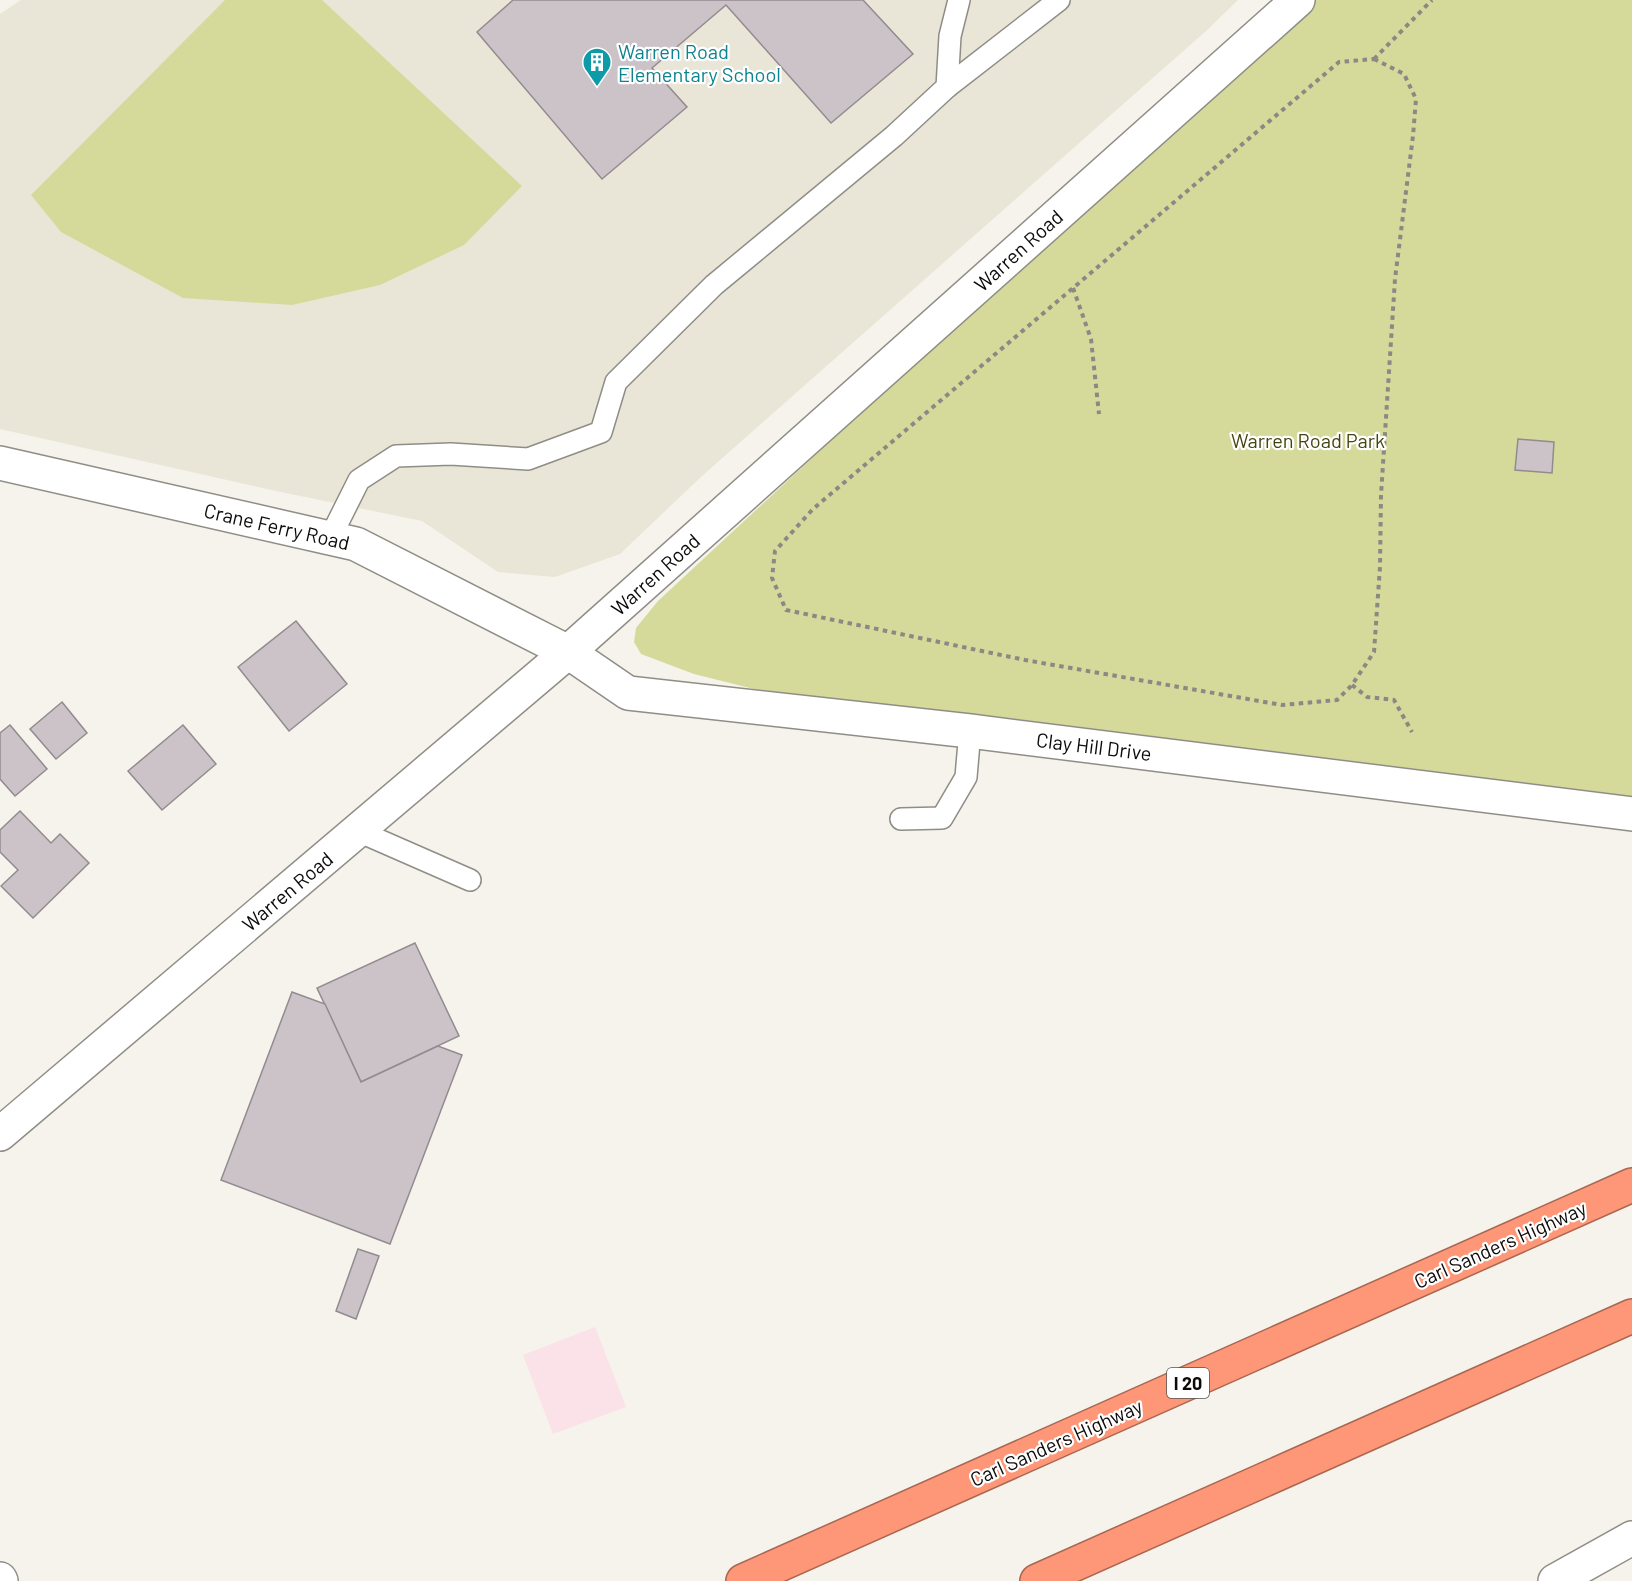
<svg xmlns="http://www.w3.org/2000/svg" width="1632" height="1581" viewBox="0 0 1632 1581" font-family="Barlow,sans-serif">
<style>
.industrial{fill:#fbe1e8}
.built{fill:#e9e6d7}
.green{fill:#d5da9a}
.building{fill:#cbc3c7;stroke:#928b8f;stroke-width:1.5}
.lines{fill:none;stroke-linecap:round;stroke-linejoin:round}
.lane-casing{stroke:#8f8d86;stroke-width:24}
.street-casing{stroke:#8f8d86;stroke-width:36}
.secondary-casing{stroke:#8f8d86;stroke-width:36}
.highway-casing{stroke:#a96651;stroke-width:36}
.path{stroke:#8b8984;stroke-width:4;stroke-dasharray:4.5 4.5;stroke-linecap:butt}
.lane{stroke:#fff;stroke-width:21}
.street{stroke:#fff;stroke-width:33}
.secondary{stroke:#fff;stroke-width:33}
.highway{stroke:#fd9778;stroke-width:33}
.labels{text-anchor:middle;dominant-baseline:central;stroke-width:4.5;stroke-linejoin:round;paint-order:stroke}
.shield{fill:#fff;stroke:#555453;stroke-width:1.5}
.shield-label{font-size:18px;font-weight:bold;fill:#0c0b09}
.culture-label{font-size:20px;fill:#0d838f;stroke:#fff;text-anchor:start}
.street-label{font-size:20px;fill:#0c0b09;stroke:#fff}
.park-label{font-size:20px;fill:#444611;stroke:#fff}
</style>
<rect width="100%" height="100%" fill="#f5f3eb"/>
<!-- industrial -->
<polygon class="industrial" points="595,1327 626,1407 553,1434 523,1355"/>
<!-- built -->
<polygon class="built" points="21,0 1238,0 1206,31 702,476 620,554 555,577 498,572 422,521 276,491 0,429 0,14"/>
<!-- green -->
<g class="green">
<polygon points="225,0 322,0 522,186 464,245 380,285 292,305 183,298 61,232 31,195"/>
<polygon points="1305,0 1632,0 1632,812 754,689 694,674 641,654 634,642 636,628 658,601"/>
</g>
<!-- building -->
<g class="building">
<polygon points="513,0 863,0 913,54 831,123 726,5 652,68 687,107 602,179 477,32"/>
<polygon points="1518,439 1554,442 1552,473 1515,470"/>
<polygon points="296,621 347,684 289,731 238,667"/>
<polygon points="62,702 87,733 56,759 30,729"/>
<polygon points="10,725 47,769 15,796 0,779 0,733"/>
<polygon points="183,725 216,764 162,810 128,771"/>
<polygon points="20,811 51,843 60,834 89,863 33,918 1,886 18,870 0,852 0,830"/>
<polygon points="415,943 459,1036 361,1082 317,988"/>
<polygon points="292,992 325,1004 361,1082 438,1046 462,1055 390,1244 221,1180"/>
<polygon points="358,1249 379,1256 356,1319 336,1311"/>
</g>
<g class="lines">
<!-- lane casing -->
<g class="lane-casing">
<g id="lane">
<polyline points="947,87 1059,0"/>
<polyline points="330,538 359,480 396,456 451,454 528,459 601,432 616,382 714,285 894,136 947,87 950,36 959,0"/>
<polyline points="901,819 942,818 966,777 970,731"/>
<polyline points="358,831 470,880"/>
</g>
</g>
<!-- street casing -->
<g class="street-casing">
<polyline id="street" points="568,652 628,693 970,731 1632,814"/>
</g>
<!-- secondary casing -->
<g class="secondary-casing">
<g id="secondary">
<polyline points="0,463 356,544 568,652"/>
<polyline points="0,1134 568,652 1298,0"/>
<polyline points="0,1579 1,1581"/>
<polyline points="1555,1581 1632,1538"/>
</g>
</g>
<!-- highway casing -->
<g class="highway-casing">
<g id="highway">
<polyline points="743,1581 1632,1185"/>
<polyline points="1037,1581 1632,1316"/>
</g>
</g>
<!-- path -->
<g class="path">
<polygon points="1374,59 1404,74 1416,99 1413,136 1395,279 1381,495 1380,567 1374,652 1352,685 1337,700 1282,705 1025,660 786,610 772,578 775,551 813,509 1339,62"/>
<polyline points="1374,59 1432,0"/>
<polyline points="1073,288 1091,339 1099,414"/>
<polyline points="1352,685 1367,697 1394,700 1412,732"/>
</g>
<!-- lane -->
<use href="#lane" class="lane"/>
<!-- street -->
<use href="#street" class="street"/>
<!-- secondary -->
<use href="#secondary" class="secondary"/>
<!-- highway -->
<use href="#highway" class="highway"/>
</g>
<!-- icons -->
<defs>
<g id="building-pin" transform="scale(1.5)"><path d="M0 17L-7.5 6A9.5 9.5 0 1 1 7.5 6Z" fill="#0f9aa8" stroke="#fff"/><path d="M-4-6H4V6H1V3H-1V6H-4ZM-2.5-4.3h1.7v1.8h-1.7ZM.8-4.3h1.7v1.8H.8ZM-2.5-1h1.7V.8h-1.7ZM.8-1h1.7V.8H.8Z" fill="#fff"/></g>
</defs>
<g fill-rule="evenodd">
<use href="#building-pin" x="597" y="62"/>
</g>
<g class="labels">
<!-- shield labels -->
<rect class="shield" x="1167" y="1368" width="42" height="30" rx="4.5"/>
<g class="shield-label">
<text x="1188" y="1383">I 20</text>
</g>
<!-- culture labels -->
<g class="culture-label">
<text x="618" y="51">Warren Road<tspan x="618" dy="23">Elementary School</tspan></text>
</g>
<!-- street labels -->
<g class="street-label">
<text transform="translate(1018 250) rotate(-42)">Warren Road</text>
<text transform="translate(277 526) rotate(13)">Crane Ferry Road</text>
<text transform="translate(655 574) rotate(-42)">Warren Road</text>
<text transform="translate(1094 746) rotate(7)">Clay Hill Drive</text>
<text transform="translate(287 891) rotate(-40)">Warren Road</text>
<text transform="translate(1500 1244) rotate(-24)">Carl Sanders Highway</text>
<text transform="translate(1056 1442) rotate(-24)">Carl Sanders Highway</text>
</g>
<!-- park labels -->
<g class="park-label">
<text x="1308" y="440">Warren Road Park</text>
</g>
</g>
</svg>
